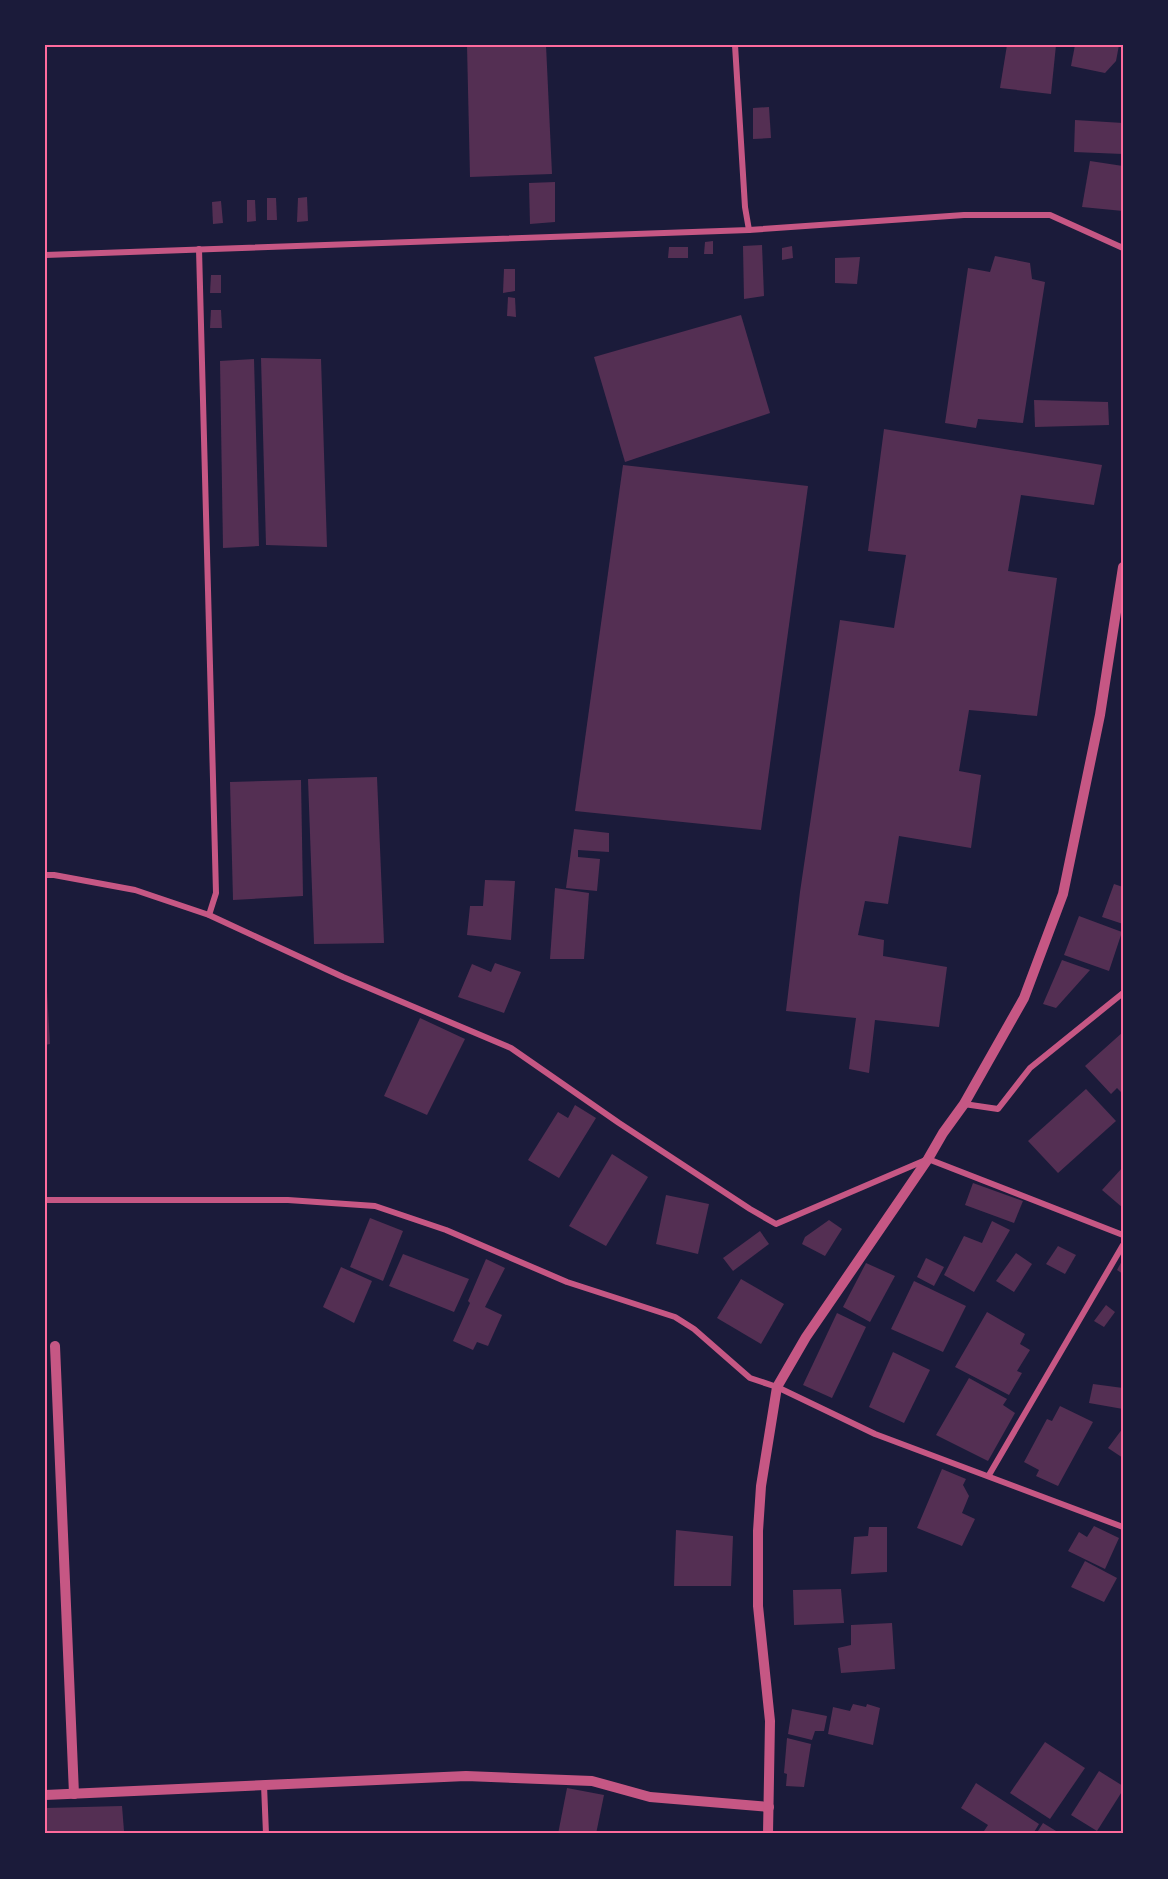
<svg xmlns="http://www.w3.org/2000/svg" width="1168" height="1879" viewBox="0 0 1168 1879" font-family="'DejaVu Sans',sans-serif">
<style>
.building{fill:#542f53}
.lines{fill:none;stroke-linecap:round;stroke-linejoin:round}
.minor{stroke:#c65784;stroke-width:6}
.tertiary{stroke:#c65784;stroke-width:10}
.neatline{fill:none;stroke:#ff6b9d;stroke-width:2}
</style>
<rect width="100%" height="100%" fill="#1b1b3a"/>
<!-- building -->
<g class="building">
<polygon points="467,45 546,45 552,174 470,177"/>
<polygon points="1007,45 1056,45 1051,94 1000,88"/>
<polygon points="1075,45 1119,45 1116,61 1105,73 1071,66"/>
<polygon points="769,107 771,138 753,139 753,108"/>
<polygon points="1075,120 1123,123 1123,154 1074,152"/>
<polygon points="1090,161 1123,166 1123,211 1082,207"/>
<polygon points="555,182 555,222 530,224 529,183"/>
<polygon points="307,197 308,221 297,222 298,198"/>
<polygon points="267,198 276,198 277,220 267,220"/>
<polygon points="247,200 255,200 256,221 247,222"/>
<polygon points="221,201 223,223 213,224 212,202"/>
<polygon points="713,241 713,254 704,254 705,242"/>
<polygon points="762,245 764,296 744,299 743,246"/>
<polygon points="792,246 793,258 782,260 782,248"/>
<polygon points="669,247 688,247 688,258 668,258"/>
<polygon points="995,256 1030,263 1032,279 1045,282 1023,423 978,419 976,428 945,423 968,268 990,272"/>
<polygon points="860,257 857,284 835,283 835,258"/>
<polygon points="504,269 515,269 515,291 503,293"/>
<polygon points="211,275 221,275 221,293 210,293"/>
<polygon points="508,297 515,298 516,317 507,316"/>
<polygon points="211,310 221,310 222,328 210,328"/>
<polygon points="741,315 770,413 625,462 594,357"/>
<polygon points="261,358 321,359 327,547 266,545"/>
<polygon points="254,359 259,546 223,548 220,361"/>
<polygon points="1034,400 1108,402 1109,425 1035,427"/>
<polygon points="884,429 1102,465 1094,505 1021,495 1008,571 1057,578 1037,716 969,710 959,771 981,775 971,848 899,836 888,904 865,901 858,935 884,940 883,956 947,967 939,1027 875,1020 869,1073 849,1069 856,1018 786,1011 800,892 840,620 894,628 906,555 868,551"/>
<polygon points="623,465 808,486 761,830 575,811"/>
<polygon points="377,777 384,943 314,944 308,779"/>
<polygon points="301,780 303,896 233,900 230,782"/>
<polygon points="574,829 609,833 609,852 578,850 578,857 600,859 597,891 566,888"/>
<polygon points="485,880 515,881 511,940 467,935 470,906 483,906"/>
<polygon points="1114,884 1123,887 1123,924 1102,917"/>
<polygon points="555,888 589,893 584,959 550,959"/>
<polygon points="1079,916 1122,932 1109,971 1064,955"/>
<polygon points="1062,960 1090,970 1056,1008 1043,1004"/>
<polygon points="495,963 521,972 504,1013 458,997 472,964 491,972"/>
<polygon points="45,991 47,991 50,1044 45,1045"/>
<polygon points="420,1018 465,1039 427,1115 384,1096"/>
<polygon points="1123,1032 1123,1094 1117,1088 1111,1094 1085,1066"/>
<polygon points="1086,1089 1116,1121 1058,1173 1028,1141"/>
<polygon points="575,1105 596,1118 559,1178 528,1160 558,1112 568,1118"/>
<polygon points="612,1154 648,1177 606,1246 569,1226"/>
<polygon points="1123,1167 1123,1208 1102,1190"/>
<polygon points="973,1183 1023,1201 1014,1223 965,1205"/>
<polygon points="666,1195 709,1204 698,1254 656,1244"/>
<polygon points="370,1218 403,1231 383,1281 350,1267"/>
<polygon points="829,1220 842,1229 825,1256 802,1244 805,1237"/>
<polygon points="992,1221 1010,1230 974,1292 944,1275 964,1236 982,1243"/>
<polygon points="760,1231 769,1244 733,1271 723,1258"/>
<polygon points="1058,1246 1076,1255 1065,1274 1046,1264"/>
<polygon points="1016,1253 1032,1264 1014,1292 996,1281"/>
<polygon points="403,1254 469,1279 454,1312 389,1286"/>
<polygon points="926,1258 944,1267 934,1286 917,1277"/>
<polygon points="486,1259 505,1268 485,1307 502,1315 488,1346 477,1342 473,1350 453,1341 470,1303 468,1301"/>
<polygon points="1123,1259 1123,1274 1117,1270"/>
<polygon points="866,1263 895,1276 870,1322 843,1307"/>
<polygon points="341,1267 372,1281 354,1323 323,1307"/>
<polygon points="741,1279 784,1304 761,1344 717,1318"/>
<polygon points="914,1281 966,1306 943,1352 891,1329"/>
<polygon points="1106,1305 1115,1312 1104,1327 1094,1321"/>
<polygon points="987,1312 1025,1334 1020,1344 1030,1350 1017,1371 1022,1373 1009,1395 955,1367"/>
<polygon points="837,1313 866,1327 832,1398 803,1385"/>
<polygon points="893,1352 930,1370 904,1423 869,1407"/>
<polygon points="969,1378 1007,1399 1003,1405 1015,1413 988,1461 936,1435"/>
<polygon points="1093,1384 1123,1388 1123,1409 1089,1403"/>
<polygon points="1060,1406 1093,1422 1058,1486 1036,1476 1039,1470 1024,1462 1047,1419 1052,1421"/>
<polygon points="1123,1428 1123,1458 1108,1448"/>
<polygon points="942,1469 966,1479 963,1485 969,1496 962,1513 975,1519 962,1546 917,1528"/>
<polygon points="1094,1526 1119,1538 1105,1569 1068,1551 1079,1532 1087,1537"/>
<polygon points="869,1527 887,1527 887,1572 851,1574 854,1537 868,1536"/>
<polygon points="676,1530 733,1536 731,1586 674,1586"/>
<polygon points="1085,1561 1117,1578 1104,1602 1071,1587"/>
<polygon points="841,1589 844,1623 794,1625 793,1590"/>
<polygon points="892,1623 895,1669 841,1673 838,1648 851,1645 851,1625"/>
<polygon points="853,1704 866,1707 867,1704 880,1708 873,1745 828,1734 833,1707 850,1711"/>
<polygon points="792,1709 827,1716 824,1731 815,1731 812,1740 788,1734"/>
<polygon points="787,1738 811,1744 804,1787 786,1786 787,1774 784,1773"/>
<polygon points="1045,1742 1085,1768 1050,1819 1010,1793"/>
<polygon points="1099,1771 1123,1786 1123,1790 1097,1831 1071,1815"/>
<polygon points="976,1783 1039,1824 1033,1834 982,1834 988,1825 961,1808"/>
<polygon points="567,1788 604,1795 596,1834 558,1834"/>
<polygon points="122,1806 124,1831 45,1834 45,1808"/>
<polygon points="1043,1823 1061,1834 1036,1834"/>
</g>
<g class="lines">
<!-- minor -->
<g class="minor">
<polyline points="735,45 745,207 749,230"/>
<polyline points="199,249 216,893 209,915"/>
<polyline points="45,255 749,230 964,215 1050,215 1123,248"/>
<polyline points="45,875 54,875 135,890 209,915 343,977 511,1048 619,1123 750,1209 776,1224 928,1159 1123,1235"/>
<polyline points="964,1104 998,1109 1030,1068 1123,993"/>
<polyline points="45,1200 288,1200 375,1206 446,1230 567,1282 675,1317 694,1329 750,1378 777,1387 875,1434 1123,1527"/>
<polyline points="989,1475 1123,1245"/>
<polyline points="264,1785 266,1834"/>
</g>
<!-- tertiary -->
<g class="tertiary">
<polyline points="55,1346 74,1794"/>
<polyline points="45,1795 466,1776 592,1781 650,1797 769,1807"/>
<polyline points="768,1834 770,1721 758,1606 758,1531 761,1486 777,1387 806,1337 928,1159 943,1133 964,1104 1024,998 1063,894 1100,715 1123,567"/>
</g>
</g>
<!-- border -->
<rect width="1168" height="1879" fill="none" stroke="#1b1b3a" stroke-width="93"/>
<rect x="46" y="46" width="1076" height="1786" class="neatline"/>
</svg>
